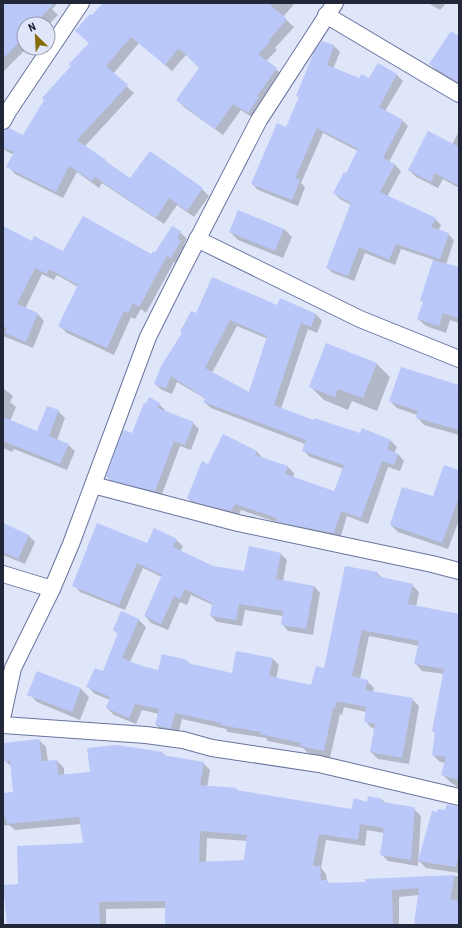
<svg xmlns="http://www.w3.org/2000/svg" width="462" height="928" viewBox="0 0 462 928" font-family="'Roboto Condensed',sans-serif">
<style>
.shadow{fill:#0003;fill-rule:evenodd}
.building{fill:#b9c7f9;fill-rule:evenodd}
.lines{fill:none;stroke-linecap:round;stroke-linejoin:round}
.minor-casing{stroke:#6774a0;stroke-width:18}
.minor{stroke:#fff;stroke-width:16}
</style>
<rect width="100%" height="100%" fill="#e0e6fa"/>
<!-- shadow -->
<g class="shadow">
<polygon points="3,3 58,3 52,9 58,15 48,25 48,24 24,24 24,48 27,48 3,72"/>
<polygon points="105,3 295,3 283,17 294,27 275,48 277,50 266,61 284,76 256,120 241,110 223,135 184,107 177,100 200,68 186,55 172,71 139,43 113,74 134,93 85,146 131,180 202,189 209,196 194,217 177,205 164,224 102,183 99,188 77,172 63,198 15,174 8,166 14,155 6,151 3,148 3,136 23,136 90,43 92,17"/>
<polygon points="428,3 446,3 440,10"/>
<polygon points="459,37 459,85 438,72 430,64"/>
<polygon points="322,42 334,46 340,52 333,69 360,80 369,79 378,64 397,75 403,81 385,111 403,121 408,126 389,162 395,165 401,171 387,197 435,219 441,225 438,231 448,234 454,240 446,265 459,274 459,323 450,320 446,333 426,326 418,319 424,303 421,300 434,260 401,249 395,265 365,253 354,281 333,273 327,268 351,205 340,199 334,193 346,174 358,151 323,133 301,183 305,187 298,206 258,190 252,184 286,128 300,98 297,96"/>
<polygon points="459,131 459,188 443,179 438,188 416,177 409,170 452,145"/>
<polygon points="3,227 32,242 63,252 152,255 155,253 180,232 187,239 184,244 188,248 178,264 174,262 146,313 141,309 135,319 131,317 114,355 67,333 60,326 78,287 57,275 54,280 42,274 25,309 38,314 44,321 33,348 3,336"/>
<polygon points="284,229 292,237 283,258 238,240 230,232"/>
<path d="M281 299 316 314 322 321 317 333 308 329 281 409 314 421 360 435 390 440 397 447 394 453 398 454 404 461 400 471 388 467 368 524 347 516 340 539 284 527 279 523 241 510 238 517 194 504 188 498 209 465 224 435 257 452 264 459 288 467 294 473 293 478 335 493 344 469 310 457 303 450 305 444 211 408 204 402 206 399 177 382 172 394 162 390 155 384 196 315 278 306ZM237 326 268 339 250 393 212 373Z"/>
<polygon points="327,344 377,364 390,377 377,411 352,401 348,410 324,400 310,386"/>
<polygon points="459,386 459,435 424,425 417,417 417,415 397,408 390,401"/>
<polygon points="3,388 13,396 10,402 16,407 10,421 37,432 58,411 65,418 57,440 68,445 75,451 67,470 14,449 12,452 3,448"/>
<polygon points="159,404 165,410 164,412 193,423 199,429 191,450 180,446 161,497 113,483 107,477 132,435 146,405"/>
<polygon points="459,471 459,520 448,549 398,532 391,525 433,497"/>
<polygon points="3,524 29,536 35,542 25,564 3,555"/>
<polygon points="176,540 183,546 180,552 213,567 245,572 281,554 287,560 283,581 314,586 320,593 313,635 288,631 282,624 283,616 245,610 242,626 217,622 211,616 213,605 191,595 187,605 180,602 168,630 151,623 145,616 162,577 143,568 125,610 80,592 74,585 147,544"/>
<polygon points="377,573 382,578 412,585 419,592 416,607 459,614 459,788 450,782 443,775 446,763 440,762 433,755 436,734 433,731 444,674 422,671 416,664 419,646 369,636 360,679 367,681 374,688 373,692 412,699 419,706 409,764 378,759 371,752 375,729 372,728 365,721 366,712 344,707 342,715 340,714 330,758 308,753 303,748 268,741 266,738 228,732 226,729 182,719 178,735 163,732 156,725 159,714 142,710 136,724 114,715 107,708 110,700 95,694 88,687 103,673 118,634 114,630 121,613 139,620 146,627 130,662 142,667 159,671 187,661 190,665 232,674 272,658 279,665 276,679 312,686 325,669"/>
<polygon points="38,672 81,689 89,697 80,720 37,702 29,694"/>
<path d="M39 740 46 747 48 762 57 761 64 768V775L91 773 162 753 166 756 203 763 210 770 207 787 236 789 238 791 352 810 368 803 382 800 386 803 414 809 421 816 418 866 388 861 381 854 384 833 367 830 365 846 326 840 321 868 326 874 327 881 330 884 366 883V880L459 876V925H417L415 923 419 895 399 897V925H166V908L106 909V925H12L19 885 84 844 81 824 15 830 9 825 3 826V794L14 793 12 767 5 761ZM207 838 247 841 245 861 206 862Z"/>
<polygon points="459,809 459,873 426,868 419,861 446,811"/>
</g>
<!-- building -->
<g class="building">
<polygon points="3,3 55,3 34,24 24,24 24,37 3,59"/>
<polygon points="103,3 268,3 287,19 269,40 270,42 258,54 277,68 257,96 259,97 248,113 233,104 215,129 176,100 199,68 181,50 178,49 165,65 131,37 106,66 128,85 77,140 106,160 105,161 130,178 150,151 203,188 187,211 169,198 156,218 95,177 92,181 69,166 56,192 6,167 14,152 3,147 3,134 5,130 9,128 23,135 44,100 42,98 71,66 69,64 89,43 75,31 90,14 92,15"/>
<polygon points="451,31 459,36 459,83 429,64"/>
<polygon points="322,41 334,45 327,65 359,78 362,74 369,78 378,63 397,74 379,107 403,120 383,158 395,164 380,192 436,218 431,227 449,233 440,259 396,244 389,260 359,247 348,276 326,268 351,203 333,193 344,172 346,173 358,149 317,128 295,178 300,180 292,200 251,184 277,123 286,127 299,97 296,96 314,52"/>
<polygon points="428,131 459,147 459,186 435,173 431,182 408,170"/>
<polygon points="238,210 284,229 275,251 229,232"/>
<polygon points="83,216 151,254 153,251 155,252 172,226 181,231 177,238 181,241 171,258 167,256 139,307 133,303 128,313 124,311 107,348 58,326 78,285 49,269 47,274 35,268 17,304 38,313 26,342 5,333 7,328 3,326 3,226 32,241 34,236 63,251"/>
<polygon points="433,260 459,267 459,319 443,313 439,326 417,319 423,302 420,300"/>
<path d="M212 277 277 305 280 298 316 314 311 327 301 323 274 405 313 420 314 418 360 433 362 428 391 440 387 449 398 454 394 465 382 461 361 518 341 511 334 533 278 522 276 521 277 518 235 504 231 511 198 503 187 498 202 461 208 464 223 434 257 451 255 455 288 466 285 474 334 491 344 465 302 451 306 440 203 402 205 398 171 376 166 388 154 384 161 366 182 333 180 332 191 311 196 313ZM230 320 267 336 249 392 205 368Z"/>
<polygon points="326,343 377,363 363,398 338,389 335,397 309,387"/>
<polygon points="401,367 459,385 459,430 416,418 418,411 389,401"/>
<polygon points="149,397 160,403 158,408 194,422 185,445 174,441 155,491 113,481 106,477 123,430 132,433 144,403 146,404"/>
<polygon points="47,406 59,410 49,436 69,444 60,464 3,441 3,417 37,431"/>
<polygon points="444,465 459,470 459,497 442,543 390,525 402,487 433,496"/>
<polygon points="3,523 29,535 18,559 3,552"/>
<polygon points="97,523 147,543 154,528 177,539 173,547 213,566 244,571 249,546 281,553 276,579 314,586 306,629 281,625 283,611 239,604 236,620 210,616 212,603 185,589 180,599 174,596 161,624 144,616 162,575 137,563 119,605 72,586"/>
<polygon points="345,566 378,572 377,576 413,584 408,604 459,614 459,780 441,775 446,757 432,755 435,732 432,731 444,669 414,664 419,641 362,630 352,676 368,680 365,690 413,698 402,758 370,752 375,724 364,722 366,707 337,701 335,708 333,708 324,751 300,746 301,743 260,734 261,732 220,725 221,723 175,713 171,729 155,725 159,709 135,704 129,718 106,708 110,697 86,687 95,668 103,671 118,633 113,630 121,611 139,619 122,658 142,666 158,670 162,654 187,660 187,663 232,673 236,651 273,658 269,676 311,685 316,666 324,668"/>
<polygon points="37,671 81,688 72,712 27,695"/>
<path d="M39 739 42 761 57 760 58 775 90 772 87 748 117 745 163 752 162 755 204 762 200 785 236 788V790L351 809 354 798 367 802 368 796 382 799V802L413 807 415 808 411 860 380 855 384 828 360 824 358 840 319 834 313 866H320L321 880H327V883L365 882V879L455 875 450 899 459 901V925H428L414 923 419 888 392 890 393 925H165V901L99 902 100 925H7L3 885 18 884 17 846 83 843 79 817 7 824 6 818H3V793L13 792 10 761 3 762V743ZM200 831 247 835 244 860 199 862Z"/>
<polygon points="447,804 459,807 459,852 456,867 418,861 432,811 437,812 438,809 445,810"/>
</g>
<g class="lines">
<!-- minor casing -->
<g class="minor-casing">
<g id="minor">
<polyline points="326,15 459,94"/>
<polyline points="3,121 9,110 81,3"/>
<polyline points="197,239 360,319 459,359"/>
<polyline points="93,485 238,523 432,564 459,571"/>
<polyline points="3,574 52,589"/>
<polyline points="3,714 13,668 52,589 71,544 148,337 176,281 259,120 335,3"/>
<polyline points="3,725 146,735 183,740 212,748 319,764 459,797"/>
</g>
</g>
<!-- minor -->
<use href="#minor" class="minor"/>
</g>
<!-- border -->
<rect width="462" height="928" fill="none" stroke="#212639" stroke-width="8"/>
<!-- north arrow -->
<g transform="translate(36 36) rotate(336)"><circle r="19" fill="#e0e6fa" stroke="#9499ad"/>
<path d="M0-3L7 15L0 10L-7 15Z" fill="#856c09"/>
<text y="-6" font-size="11" font-weight="bold" text-anchor="middle" fill="#212639">N</text>
</g>
</svg>
